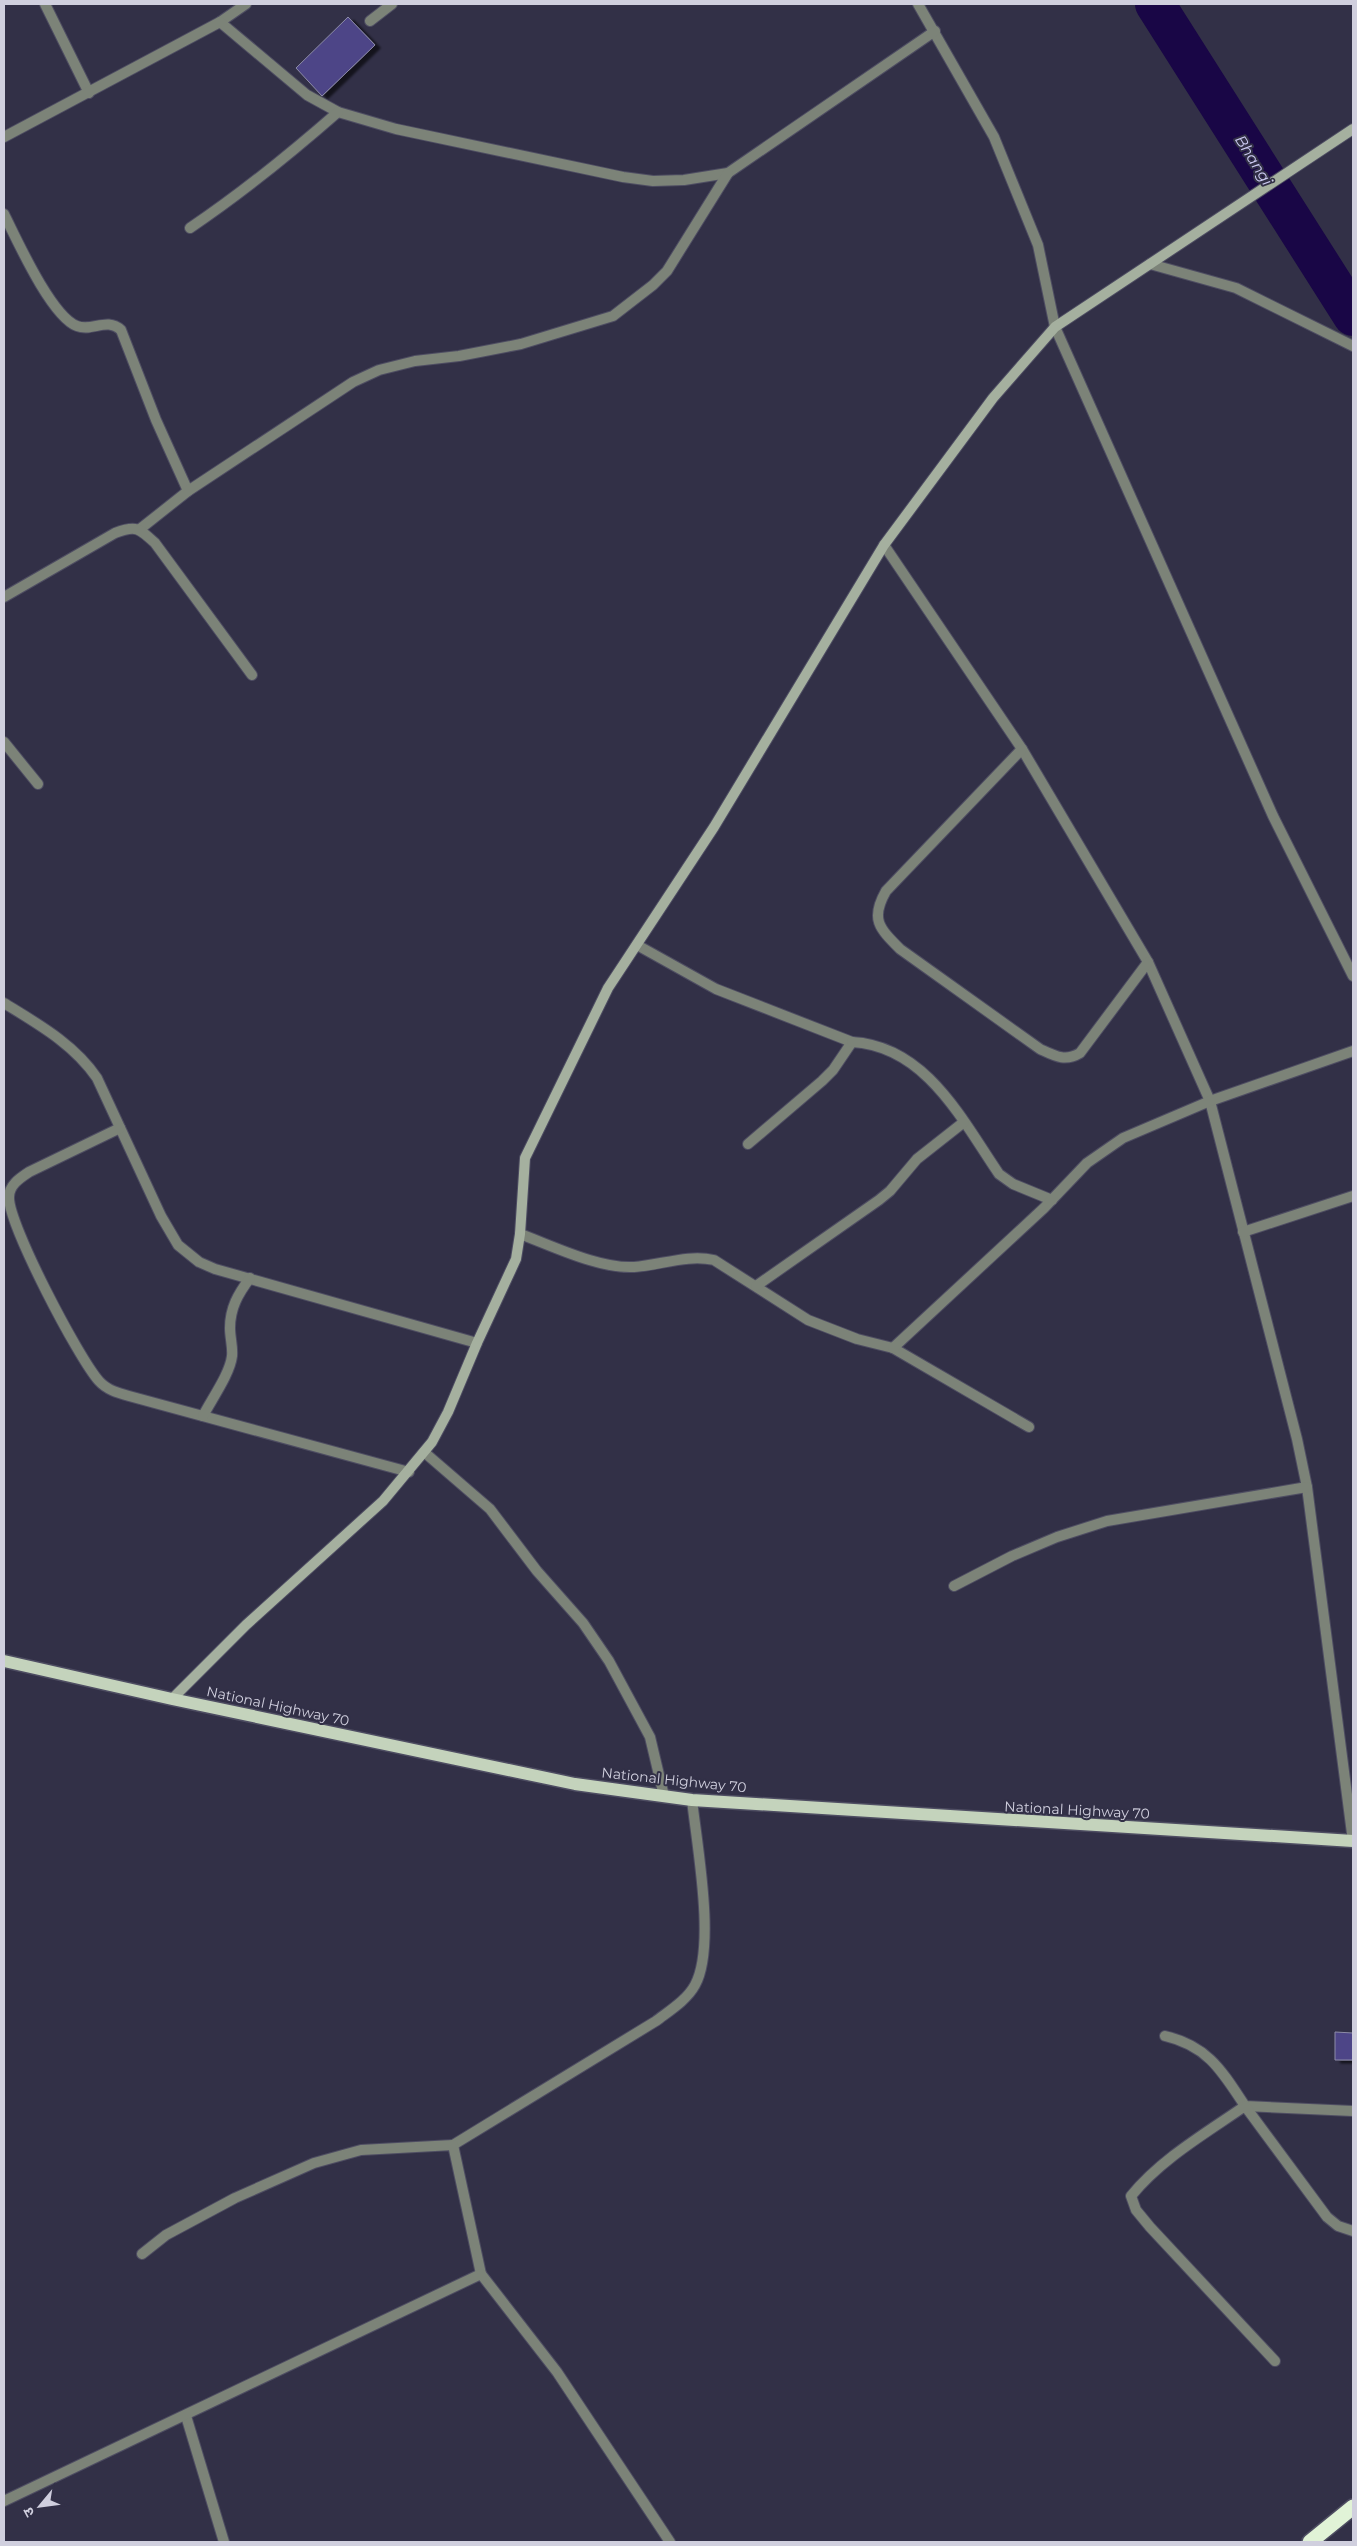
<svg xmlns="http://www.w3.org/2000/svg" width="1357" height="2546" viewBox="0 0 1357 2546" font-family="Montserrat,'Noto Sans Devanagari',sans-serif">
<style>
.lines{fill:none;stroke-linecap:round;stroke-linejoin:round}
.river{stroke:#190646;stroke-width:40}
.building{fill:#4d4587;stroke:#8d8ca8;filter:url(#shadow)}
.street-casing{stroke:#4e4d62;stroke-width:12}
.secondary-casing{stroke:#4e4d62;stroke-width:12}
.primary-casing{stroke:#4e4d62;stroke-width:15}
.highway-casing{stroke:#4e4d62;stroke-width:18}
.street{stroke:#7c8378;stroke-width:10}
.secondary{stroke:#a5b09f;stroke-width:10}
.primary{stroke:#c4d3bc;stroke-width:12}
.highway{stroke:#e1f3d7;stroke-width:15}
.labels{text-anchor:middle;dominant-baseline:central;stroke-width:4;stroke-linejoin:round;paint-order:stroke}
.street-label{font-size:14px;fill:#d0cfde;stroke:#323047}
.water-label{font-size:15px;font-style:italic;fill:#cdcbf3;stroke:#323047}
</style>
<defs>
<filter id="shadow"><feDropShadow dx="5.5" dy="3" stdDeviation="1" flood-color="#0009"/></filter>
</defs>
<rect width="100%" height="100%" fill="#323047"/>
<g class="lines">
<!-- river -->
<polyline class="river" points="1155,4 1353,316"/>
</g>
<!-- building -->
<g class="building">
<polygon points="348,17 375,45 322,96 296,68"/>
<polygon points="1335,2032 1353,2033 1353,2060 1335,2060"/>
</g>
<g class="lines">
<!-- street casing -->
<g class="street-casing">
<g id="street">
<polyline points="45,4 89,93"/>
<polyline points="918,4 994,137 1038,245 1055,327 1273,816 1353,976"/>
<polyline points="370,21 392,4"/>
<polyline points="220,22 246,4"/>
<polyline points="4,137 220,22 307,95 338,112 396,129 623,177 653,181 684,180 728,173 935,31"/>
<path d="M4 214C17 240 51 316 77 326 92 332 107 317 121 330L156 420 188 491"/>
<path d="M190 228C242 193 290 154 338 112"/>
<polyline points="1150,264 1236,288 1353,346"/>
<polyline points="140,529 188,491 353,382 379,370 415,361 459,356 521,344 613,316 653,285 667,271 728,173"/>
<polyline points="884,545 1022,749 1148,962 1210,1101 1297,1439 1307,1487 1353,1841"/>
<path d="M4 597 115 533C136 525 139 528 155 543L252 675"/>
<polyline points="4,742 38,784"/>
<path d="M1022 749 886 891C870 919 879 928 900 949L1040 1049C1055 1056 1065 1062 1080 1053L1148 962"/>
<polyline points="637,945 716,989 852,1042 833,1070 822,1081 748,1144"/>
<path d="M4 1003C38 1024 74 1044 97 1078L161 1216 178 1245 199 1262 215 1269 477 1343"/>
<path d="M852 1042C926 1046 962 1120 999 1174L1013 1184 1052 1200"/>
<path d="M120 1128 29 1172C20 1178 9 1185 9 1197 8 1224 79 1359 99 1381 107 1390 118 1393 129 1396L409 1472"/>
<polyline points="1243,1232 1353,1196"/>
<path d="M520 1234C553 1246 599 1269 634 1267 661 1265 688 1254 714 1260L808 1320 857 1339 893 1348 1029 1427"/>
<polyline points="756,1286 879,1200 890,1191 917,1159 964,1122"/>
<polyline points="893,1348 1044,1208 1087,1163 1123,1138 1210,1101 1353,1051"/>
<path d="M203 1416C211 1400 230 1374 232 1356 233 1347 230 1338 230 1328 230 1308 238 1294 250 1278"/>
<polyline points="424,1452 490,1509 537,1571 583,1623 609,1661 650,1737 664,1796"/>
<polyline points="954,1586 1012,1556 1057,1537 1107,1521 1307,1487"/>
<path d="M1165 2036C1208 2046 1222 2071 1245 2106L1353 2111"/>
<path d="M453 2145 656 2021C669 2011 687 2000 695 1985 716 1947 697 1846 692 1800"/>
<polyline points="142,2254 166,2235 235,2198 314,2163 361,2150 453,2145 481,2274"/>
<path d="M1275 2361 1150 2227 1136 2210 1131 2196C1161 2159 1206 2133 1245 2106L1327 2217 1338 2226 1353 2231"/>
<polyline points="186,2416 224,2542"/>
<polyline points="4,2501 481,2274 557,2372 670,2542"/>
</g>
</g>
<!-- secondary casing -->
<g class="secondary-casing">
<polyline id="secondary" points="172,1699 246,1625 383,1501 432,1442 448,1412 477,1343 516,1259 520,1234 525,1158 608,988 714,827 884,545 993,398 1055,327 1353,129"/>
</g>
<!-- primary casing -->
<g class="primary-casing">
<polyline id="primary" points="4,1661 172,1699 575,1784 692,1800 1353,1841"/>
</g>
<!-- highway casing -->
<g class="highway-casing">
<polyline id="highway" points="1310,2542 1353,2507"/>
</g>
<!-- street -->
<use href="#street" class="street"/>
<!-- secondary -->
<use href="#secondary" class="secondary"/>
<!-- primary -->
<use href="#primary" class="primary"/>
<!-- highway -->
<use href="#highway" class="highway"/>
</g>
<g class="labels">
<!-- street labels -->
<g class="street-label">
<text transform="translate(278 1706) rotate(12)">National Highway 70</text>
<text transform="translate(674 1780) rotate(6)">National Highway 70</text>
<text transform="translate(1077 1810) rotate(3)">National Highway 70</text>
</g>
<!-- water labels -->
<g class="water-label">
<text transform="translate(1254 160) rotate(58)">Bhangi</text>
</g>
</g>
<!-- border -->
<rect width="1357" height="2546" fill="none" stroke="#d0cfde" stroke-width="10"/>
<!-- north arrow -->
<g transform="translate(40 2506) rotate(241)" stroke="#323047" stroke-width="4" paint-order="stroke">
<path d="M0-4L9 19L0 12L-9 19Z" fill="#d0cfde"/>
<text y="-8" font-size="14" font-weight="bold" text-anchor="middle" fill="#d0cfde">उ</text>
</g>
</svg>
